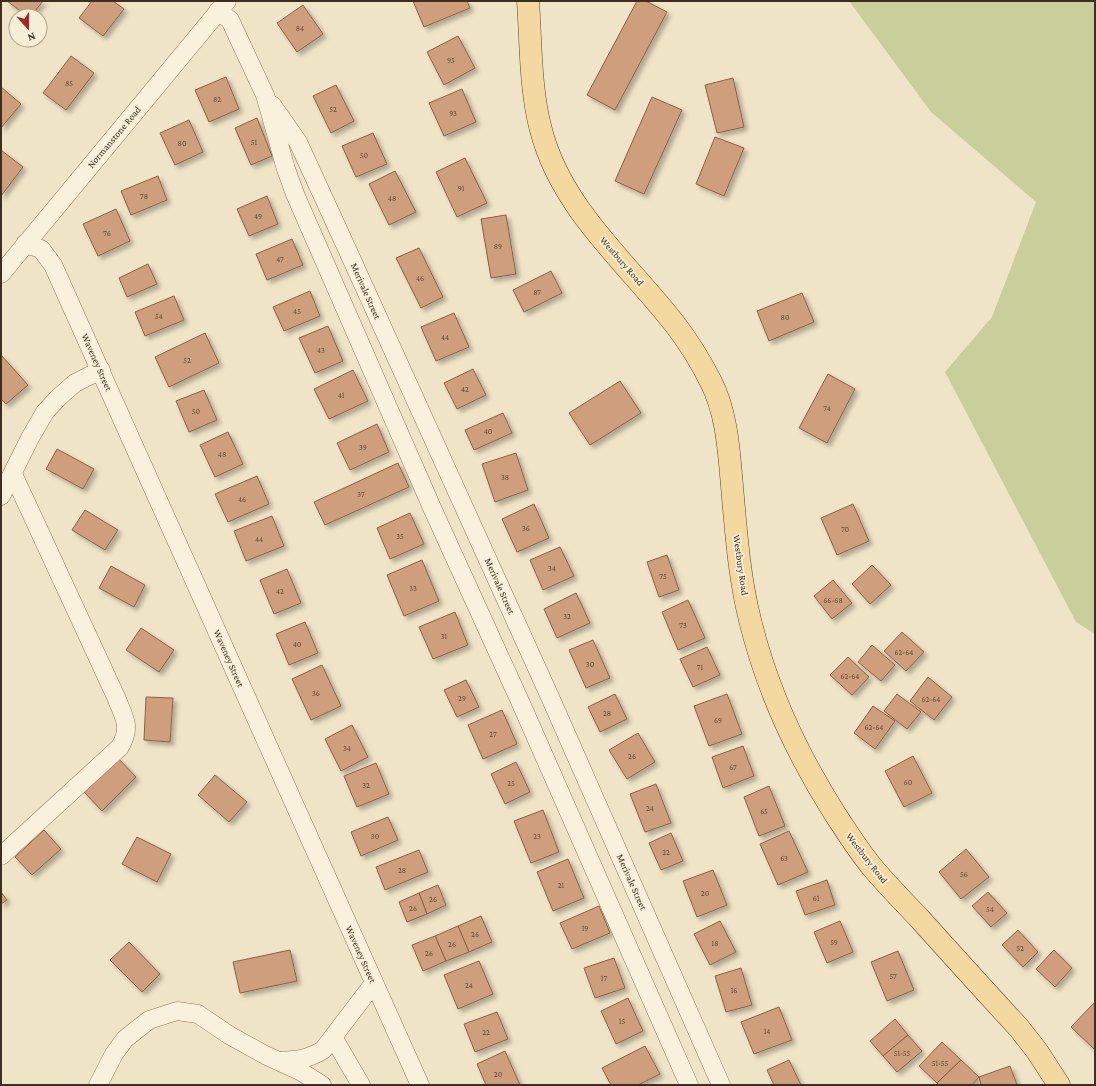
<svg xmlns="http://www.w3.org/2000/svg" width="1096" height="1086" viewBox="0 0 1096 1086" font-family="'Crimson Pro',serif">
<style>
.green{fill:#c9cf9b}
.building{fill:#cf9f7d;stroke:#8d5f41;filter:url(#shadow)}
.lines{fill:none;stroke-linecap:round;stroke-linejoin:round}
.minor-casing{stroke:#8d765c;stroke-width:19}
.major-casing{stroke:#5b4430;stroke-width:23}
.minor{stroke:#faf1dc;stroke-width:18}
.major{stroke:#f3d9a0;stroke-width:22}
.labels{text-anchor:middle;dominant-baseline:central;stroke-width:3.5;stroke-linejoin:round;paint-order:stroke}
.number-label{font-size:8px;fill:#624a37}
.street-label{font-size:10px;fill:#3d2e20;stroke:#f7eed8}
</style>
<defs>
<filter id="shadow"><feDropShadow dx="3.5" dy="3.5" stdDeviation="2" flood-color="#0004"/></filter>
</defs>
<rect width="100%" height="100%" fill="#f0e4c8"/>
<!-- green -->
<polygon class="green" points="849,1 1095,1 1095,634 1076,622 945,372 992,317 1036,202 931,112"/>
<!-- building -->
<g class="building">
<polygon points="7,1 43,1 31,16 27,16"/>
<polygon points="92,1 113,1 124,9 103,36 79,18"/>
<polygon points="413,1 467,1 470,8 424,27"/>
<polygon points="637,1 646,1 667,12 615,110 587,95"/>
<polygon points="303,5 323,34 297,52 277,23"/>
<polygon points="458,36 475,68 444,85 427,52"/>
<polygon points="71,56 94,73 66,110 43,93"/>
<polygon points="226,77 239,109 209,122 195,90"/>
<polygon points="733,78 744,127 717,133 705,85"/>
<polygon points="336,85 354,121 331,133 313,96"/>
<polygon points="1,87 21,104 1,128"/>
<polygon points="462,89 476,122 444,136 429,103"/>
<polygon points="652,97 682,110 644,194 615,181"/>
<polygon points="257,118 272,156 251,165 235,128"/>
<polygon points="189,120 203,152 175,165 160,133"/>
<polygon points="373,133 387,164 356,177 342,146"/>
<polygon points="715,137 744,148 724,196 696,184"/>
<polygon points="1,150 23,167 1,196"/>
<polygon points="465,158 487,203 457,217 436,172"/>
<polygon points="395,171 416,212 389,225 369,184"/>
<polygon points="158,176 167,200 131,215 121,191"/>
<polygon points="267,196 278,224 249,236 237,209"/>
<polygon points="116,209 130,241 98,256 83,224"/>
<polygon points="506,215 516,274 491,278 481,219"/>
<polygon points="292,239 303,265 267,280 256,254"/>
<polygon points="419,248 443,297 421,308 396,258"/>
<polygon points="148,264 157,284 127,297 119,278"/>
<polygon points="551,271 562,293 524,312 513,290"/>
<polygon points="310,291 320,316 284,331 273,307"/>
<polygon points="802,293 814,322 769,341 757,311"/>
<polygon points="174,296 184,320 145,336 135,312"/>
<polygon points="454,313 469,347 436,361 421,327"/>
<polygon points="328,326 343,361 315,373 299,338"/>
<polygon points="205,333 219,363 169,387 155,357"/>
<polygon points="1,355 28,385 6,404 1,399"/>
<polygon points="473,369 486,395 457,409 444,383"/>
<polygon points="353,370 368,401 329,419 314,389"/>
<polygon points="828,374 855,389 827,443 799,428"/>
<polygon points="620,381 641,413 590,445 569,413"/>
<polygon points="204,390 217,420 189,432 176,401"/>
<polygon points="503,413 512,433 474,450 465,430"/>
<polygon points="377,424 389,452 350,470 337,443"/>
<polygon points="228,432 243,464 215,477 200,445"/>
<polygon points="57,449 94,469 83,489 46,469"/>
<polygon points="516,453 528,490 495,502 482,464"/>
<polygon points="398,463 409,487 325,525 314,502"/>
<polygon points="257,476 269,504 228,522 215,494"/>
<polygon points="534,504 549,538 517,552 502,519"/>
<polygon points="853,504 869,541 837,555 821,518"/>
<polygon points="85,510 118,530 105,550 72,530"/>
<polygon points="410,513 424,544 390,559 377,528"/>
<polygon points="272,516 284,546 246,561 234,531"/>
<polygon points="560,547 574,576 543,590 530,560"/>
<polygon points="667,555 679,590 659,597 647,562"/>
<polygon points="422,560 439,601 404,616 387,575"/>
<polygon points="872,565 891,585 870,604 852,584"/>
<polygon points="111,566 145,585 134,607 99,588"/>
<polygon points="287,569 301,603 274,614 260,580"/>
<polygon points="833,580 852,603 832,619 814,596"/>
<polygon points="576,593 590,623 557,638 544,609"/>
<polygon points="688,600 705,638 678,650 662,612"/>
<polygon points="455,612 468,645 433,659 419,627"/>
<polygon points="305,622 318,653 289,665 276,634"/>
<polygon points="141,628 174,650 159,672 126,650"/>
<polygon points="902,632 924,652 906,671 884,651"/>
<polygon points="593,640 610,678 586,688 569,650"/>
<polygon points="872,645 895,665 881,681 858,662"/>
<polygon points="707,647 720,675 693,687 680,659"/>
<polygon points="848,657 869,677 852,695 830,675"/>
<polygon points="322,665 341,706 311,720 292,679"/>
<polygon points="928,677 952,697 934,720 910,701"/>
<polygon points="466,680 479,707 457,717 444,690"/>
<polygon points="615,694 627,719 600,732 588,707"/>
<polygon points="727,694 742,734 709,746 694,706"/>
<polygon points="897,694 921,712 907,729 884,711"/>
<polygon points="146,697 173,698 170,742 144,740"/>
<polygon points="873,706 895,721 875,749 854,733"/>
<polygon points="502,710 517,744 483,759 468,725"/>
<polygon points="352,725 368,757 341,771 325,739"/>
<polygon points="638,733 655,762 627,779 609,750"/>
<polygon points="743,746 754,776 723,788 712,757"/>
<polygon points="913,756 932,793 904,807 885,771"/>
<polygon points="118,758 136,777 102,811 84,792"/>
<polygon points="516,762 530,792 505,804 491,774"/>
<polygon points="376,763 389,794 357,807 344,776"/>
<polygon points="215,775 247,802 229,822 198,795"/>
<polygon points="656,784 671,823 645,832 630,794"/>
<polygon points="769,786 785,826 759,836 744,797"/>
<polygon points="543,810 559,852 531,863 514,821"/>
<polygon points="388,817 398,840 361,856 351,832"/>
<polygon points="44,830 61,849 32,875 15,857"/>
<polygon points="789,831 808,872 778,885 760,844"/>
<polygon points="671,833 683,861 661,870 649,843"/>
<polygon points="137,837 171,854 157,882 122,864"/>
<polygon points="966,849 989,877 961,899 939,872"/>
<polygon points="419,850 428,872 385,890 376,867"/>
<polygon points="568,859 584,898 553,911 537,872"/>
<polygon points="713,870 727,905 697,917 683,881"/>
<polygon points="827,880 835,905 805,915 796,891"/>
<polygon points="438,885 446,905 427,914 419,893"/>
<polygon points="1,892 7,900 1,904"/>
<polygon points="988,892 1007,913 991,927 972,906"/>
<polygon points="419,893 427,914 407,922 399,902"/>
<polygon points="599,906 610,933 572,949 560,923"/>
<polygon points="481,916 492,942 469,952 458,926"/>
<polygon points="720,921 736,952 710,965 694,934"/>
<polygon points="840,921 853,952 827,963 814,932"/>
<polygon points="458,926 469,952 446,961 435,936"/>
<polygon points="1018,930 1038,952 1023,967 1002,945"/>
<polygon points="435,936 446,961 423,971 412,945"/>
<polygon points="129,942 160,974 142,992 110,960"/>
<polygon points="290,950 297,981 240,993 233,962"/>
<polygon points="1054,950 1072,968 1055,987 1036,969"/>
<polygon points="898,951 914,990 887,1001 871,962"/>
<polygon points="614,958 625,988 595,998 584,968"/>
<polygon points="479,961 493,994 458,1009 444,975"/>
<polygon points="741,968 752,1005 726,1012 715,976"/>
<polygon points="628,998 643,1031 616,1044 601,1011"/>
<polygon points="1095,1002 1095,1050 1071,1027"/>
<polygon points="779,1007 792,1040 754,1054 741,1022"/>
<polygon points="497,1012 508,1039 475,1052 464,1024"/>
<polygon points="895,1019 908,1035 883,1056 870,1041"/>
<polygon points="908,1035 922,1051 897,1072 883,1056"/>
<polygon points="942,1042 961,1060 937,1083 919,1066"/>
<polygon points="645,1046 660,1074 638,1085 611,1085 602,1068"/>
<polygon points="505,1051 520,1085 486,1085 477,1064"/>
<polygon points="789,1060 801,1085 774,1085 767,1070"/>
<polygon points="961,1060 979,1077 972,1085 939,1085 937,1083"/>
<polygon points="1010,1066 1017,1085 981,1085 979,1077"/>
</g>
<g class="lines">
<!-- minor casing -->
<g class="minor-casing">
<g id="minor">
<polyline points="218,11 230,20 265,95 286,169 295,194 433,510 519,699 689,1085"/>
<polyline points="272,105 298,142 347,249 550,697 721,1085"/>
<polyline points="25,244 41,249 53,265 420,1085"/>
<polyline points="1,274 227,1"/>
<polyline points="1,496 30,438 45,412 58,398 75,383 101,370"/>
<path d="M1 856 120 747C132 726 124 718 116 697L13 474"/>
<polyline points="333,1037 361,1085"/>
<path d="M281 1061C298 1060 308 1059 323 1050L374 983"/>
<polyline points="98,1085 114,1054 125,1039 149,1020 177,1011 198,1014 229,1035 265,1055 300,1071 322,1085"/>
</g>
</g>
<!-- major casing -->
<g class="major-casing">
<path id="major" d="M528 1C531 43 530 89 541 130 561 208 626 262 674 323 688 341 701 362 711 382 727 413 729 452 732 486 736 531 739 576 750 620 767 690 797 754 835 814 847 832 858 850 872 867 887 885 904 902 920 919 953 956 986 992 1019 1028L1037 1051 1059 1085"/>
</g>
<!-- minor -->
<use href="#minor" class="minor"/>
<!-- major -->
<use href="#major" class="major"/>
</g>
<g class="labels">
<!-- number labels -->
<g class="number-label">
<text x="300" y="28">84</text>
<text x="451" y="60">95</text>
<text x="69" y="83">85</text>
<text x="217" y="99">82</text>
<text x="333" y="109">52</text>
<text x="453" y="113">93</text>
<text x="254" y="142">51</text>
<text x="182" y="143">80</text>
<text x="364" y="155">50</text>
<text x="461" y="188">91</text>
<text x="144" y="196">78</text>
<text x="392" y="198">48</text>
<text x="258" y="216">49</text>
<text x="107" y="233">76</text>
<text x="498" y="246">89</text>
<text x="280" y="259">47</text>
<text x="420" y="278">46</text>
<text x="537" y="292">87</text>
<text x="297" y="311">45</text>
<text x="159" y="316">54</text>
<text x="785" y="317">80</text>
<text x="445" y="337">44</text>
<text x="321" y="350">43</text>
<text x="187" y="360">52</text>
<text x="465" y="389">42</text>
<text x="341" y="395">41</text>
<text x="827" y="408">74</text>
<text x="196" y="411">50</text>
<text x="488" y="431">40</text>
<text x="363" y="447">39</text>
<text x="222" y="454">48</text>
<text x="505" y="477">38</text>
<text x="361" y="494">37</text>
<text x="242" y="499">46</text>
<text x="526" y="528">36</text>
<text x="845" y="529">70</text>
<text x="400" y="536">35</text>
<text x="259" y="539">44</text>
<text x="552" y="568">34</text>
<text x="663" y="576">75</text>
<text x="413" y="588">33</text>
<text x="280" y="591">42</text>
<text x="833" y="600">66-68</text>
<text x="567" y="616">32</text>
<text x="683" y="625">73</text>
<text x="444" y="636">31</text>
<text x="297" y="644">40</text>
<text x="904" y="652">62-64</text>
<text x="590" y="664">30</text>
<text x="700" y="667">71</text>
<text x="850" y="676">62-64</text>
<text x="316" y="693">36</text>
<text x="462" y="698">29</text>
<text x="931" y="699">62-64</text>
<text x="607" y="713">28</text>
<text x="718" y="720">69</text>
<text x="874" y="727">62-64</text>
<text x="493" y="734">27</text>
<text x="347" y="748">34</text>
<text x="632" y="756">26</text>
<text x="733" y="767">67</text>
<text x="908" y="782">60</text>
<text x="511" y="783">25</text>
<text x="366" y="785">32</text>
<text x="650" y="808">24</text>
<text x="764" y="811">65</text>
<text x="375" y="836">30</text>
<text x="537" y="836">23</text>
<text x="666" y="852">22</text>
<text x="784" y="858">63</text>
<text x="402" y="870">28</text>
<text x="964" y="874">56</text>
<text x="561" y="885">21</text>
<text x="705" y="893">20</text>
<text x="816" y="898">61</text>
<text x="433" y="899">26</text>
<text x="413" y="908">26</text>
<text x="990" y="909">54</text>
<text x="585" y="928">19</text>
<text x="475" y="934">26</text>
<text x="834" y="942">59</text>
<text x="715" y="943">18</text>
<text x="452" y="944">26</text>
<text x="1020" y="948">52</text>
<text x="429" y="953">26</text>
<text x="893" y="976">57</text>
<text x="604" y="978">17</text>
<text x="469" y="985">24</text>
<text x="734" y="990">16</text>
<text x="622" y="1021">15</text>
<text x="767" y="1031">14</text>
<text x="486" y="1032">22</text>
<text x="902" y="1053">51-55</text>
<text x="940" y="1063">51-55</text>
<text x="498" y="1074">20</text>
</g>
<!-- street labels -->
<g class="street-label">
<text transform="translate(114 137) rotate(-50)">Normanstone Road</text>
<text transform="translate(622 261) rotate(49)">Westbury Road</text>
<text transform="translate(366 291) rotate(66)">Merivale Street</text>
<text transform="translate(97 362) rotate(66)">Waveney Street</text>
<text transform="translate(741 565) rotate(82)">Westbury Road</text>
<text transform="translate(500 586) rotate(66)">Merivale Street</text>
<text transform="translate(229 658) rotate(66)">Waveney Street</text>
<text transform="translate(867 858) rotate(52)">Westbury Road</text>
<text transform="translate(632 882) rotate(66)">Merivale Street</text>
<text transform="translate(361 954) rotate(66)">Waveney Street</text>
</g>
</g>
<!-- border -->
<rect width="1096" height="1086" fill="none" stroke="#3d2e20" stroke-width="4"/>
<!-- north arrow -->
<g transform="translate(28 28) rotate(159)"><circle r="19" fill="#f7eed8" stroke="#ada18e"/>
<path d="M0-3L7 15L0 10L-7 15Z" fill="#9e2a2b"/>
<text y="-6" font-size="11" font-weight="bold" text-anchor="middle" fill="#3d2e20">N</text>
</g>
</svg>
